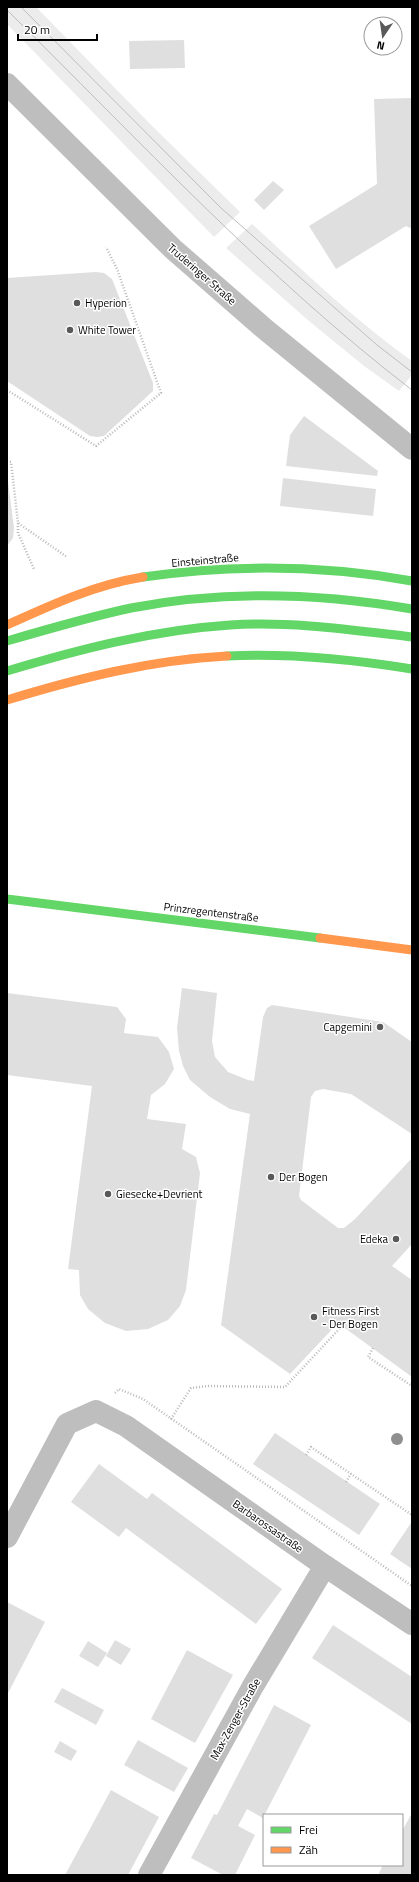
<svg xmlns="http://www.w3.org/2000/svg" width="419" height="1882" viewBox="0 0 419 1882" font-family="'Titillium Web',sans-serif">
<style>
.green{fill:#ececec}
.building{fill:#dfdfdf}
.lines{fill:none;stroke-linecap:round;stroke-linejoin:round}
.path{stroke:#b9b9b9;stroke-width:2.5;stroke-dasharray:1 2;stroke-linecap:butt}
.street{stroke:#bebebe;stroke-width:22}
.fast{stroke:#63d668;stroke-width:9}
.slow{stroke:#ff974d;stroke-width:9}
.tram{stroke:#bebebe;stroke-width:1}
.tree{fill:#8f8f8f}
.poi-dot{fill:#595959;stroke:#fff;stroke-width:1.5}
.labels{text-anchor:middle;dominant-baseline:central;stroke-width:3;stroke-linejoin:round;paint-order:stroke}
.street-label{font-size:11px;fill:#000;stroke:#fff}
.poi-label{font-size:11px;fill:#000;stroke:#fff;text-anchor:start}
</style>
<rect width="100%" height="100%" fill="#fff"/>
<!-- green -->
<g class="green">
<polygon points="7,7 36,7 150,124 240,212 214,237 7,24"/>
<path d="M252 224C304 272 355 320 412 361V375L399 391 364 366 309 321 226 248Z"/>
</g>
<!-- building -->
<g class="building">
<polygon points="184,40 185,68 130,69 129,41"/>
<polygon points="412,98 412,229 406,226 336,269 309,226 377,184 374,99"/>
<polygon points="273,181 284,190 264,210 254,200"/>
<polygon points="96,272 104,273 112,279 153,383 153,391 104,436 97,437 90,436 7,381 7,278"/>
<polygon points="304,416 378,471 377,476 286,466 290,435"/>
<polygon points="7,474 14,528 13,538 7,546"/>
<polygon points="283,478 376,489 373,516 280,506"/>
<polygon points="182,988 217,993 212,1041 215,1057 228,1072 248,1080 254,1081 263,1017 267,1008 272,1005 383,1022 412,1042 412,1134 351,1094 323,1089 315,1091 311,1097 299,1196 301,1200 338,1228 344,1228 355,1219 412,1158 412,1244 392,1266 412,1280 412,1377 338,1323 290,1374 221,1325 250,1114 230,1109 210,1097 190,1080 183,1066 179,1051 177,1028"/>
<polygon points="7,993 117,1007 126,1019 124,1033 158,1037 169,1052 174,1069 165,1084 151,1095 147,1119 186,1124 182,1149 196,1157 200,1173 186,1290 180,1306 168,1320 148,1329 126,1331 105,1323 88,1309 80,1295 79,1270 68,1269 92,1086 7,1075"/>
<polygon points="275,1433 380,1504 359,1535 253,1464"/>
<polygon points="99,1464 147,1499 152,1493 282,1589 256,1624 126,1528 119,1537 71,1502"/>
<polygon points="411,1523 412,1524 412,1569 390,1554"/>
<polygon points="7,1602 45,1622 7,1695"/>
<polygon points="333,1625 412,1677 412,1724 312,1658"/>
<polygon points="115,1640 131,1649 121,1665 106,1656"/>
<polygon points="88,1641 107,1653 98,1667 79,1656"/>
<polygon points="187,1650 233,1675 195,1743 151,1719"/>
<polygon points="62,1688 104,1710 96,1725 54,1702"/>
<polygon points="274,1705 311,1725 263,1818 247,1809 238,1826 255,1835 235,1875 223,1875 191,1858 214,1814 217,1815"/>
<polygon points="138,1740 188,1768 174,1792 124,1765"/>
<polygon points="60,1741 77,1751 71,1761 54,1752"/>
<polygon points="111,1790 159,1817 128,1875 65,1875"/>
<polygon points="412,1813 412,1875 378,1875 383,1865 402,1865 402,1831"/>
</g>
<g class="lines">
<!-- path -->
<g class="path">
<polyline points="7,390 96,446 161,393 117,269 106,247"/>
<polyline points="7,461 11,462 18,523 67,557"/>
<polyline points="18,523 18,533 34,569"/>
<polyline points="373,1348 368,1357 412,1386"/>
<polyline points="115,1393 119,1389 143,1399 412,1586"/>
<polyline points="171,1419 191,1388 208,1386 285,1387 342,1326"/>
<polyline points="306,1455 311,1447 412,1515"/>
<polyline points="346,1482 351,1474"/>
</g>
<!-- street -->
<g class="street">
<polyline points="7,84 173,249 266,330 412,449"/>
<polyline points="7,1537 67,1424 96,1411 126,1426 325,1566 412,1624"/>
<polyline points="149,1875 253,1686 325,1566"/>
</g>
<!-- fast -->
<g class="fast">
<path d="M143 577C233 564 322 565 412 581"/>
<path d="M7 641C48 629 89 617 131 608 224 590 319 593 412 609"/>
<path d="M227 656C290 653 350 659 412 669"/>
<path d="M7 671C80 649 154 630 230 625 291 621 352 630 412 637"/>
<polyline points="7,899 320,938"/>
</g>
<!-- slow -->
<g class="slow">
<path d="M7 625C51 605 94 585 143 577"/>
<path d="M7 700C79 678 151 660 227 656"/>
<polyline points="320,938 412,950"/>
</g>
<!-- tram -->
<g class="tram">
<polyline points="21,7 221,208 377,345 412,372"/>
<path d="M7 10C139 140 265 277 412 390"/>
</g>
</g>
<!-- trees -->
<circle class="tree" cx="397" cy="1439" r="6"/>
<!-- markers -->
<g class="poi-dot">
<circle cx="77" cy="303" r="4"/>
<circle cx="70" cy="330" r="4"/>
<circle cx="380" cy="1027" r="4"/>
<circle cx="271" cy="1177" r="4"/>
<circle cx="108" cy="1194" r="4"/>
<circle cx="396" cy="1239" r="4"/>
<circle cx="314" cy="1317" r="4"/>
</g>
<g class="labels">
<!-- street labels -->
<g class="street-label">
<text transform="translate(202 274) rotate(41)">Truderinger Straße</text>
<text transform="translate(205 560) rotate(-5)">Einsteinstraße</text>
<text transform="translate(211 912) rotate(7)">Prinzregentenstraße</text>
<text transform="translate(268 1526) rotate(35)">Barbarossastraße</text>
<text transform="translate(235 1719) rotate(-61)">Max-Zenger-Straße</text>
</g>
<!-- poi labels -->
<g class="poi-label">
<text x="85" y="303">Hyperion</text>
<text x="78" y="330">White Tower</text>
<text x="372" y="1027" text-anchor="end">Capgemini</text>
<text x="279" y="1177">Der Bogen</text>
<text x="116" y="1194">Giesecke+Devrient</text>
<text x="388" y="1239" text-anchor="end">Edeka</text>
<text x="322" y="1311">Fitness First<tspan x="322" dy="13">- Der Bogen</tspan></text>
</g>
</g>
<!-- border -->
<rect width="419" height="1882" fill="none" stroke="#000000" stroke-width="16"/>
<!-- legend -->
<rect x="263" y="1814" width="140" height="52" fill="#ffffff" stroke="#999999"/>
<rect x="271" y="1827" width="20" height="6" fill="#63d668" stroke="#999999"/>
<text x="299" y="1834" font-size="12" fill="#000000">Frei</text>
<rect x="271" y="1847" width="20" height="6" fill="#ff974d" stroke="#999999"/>
<text x="299" y="1854" font-size="12" fill="#000000">Zäh</text>
<!-- north arrow -->
<g transform="translate(383 36) rotate(193)"><circle r="19" fill="#ffffff" stroke="#999999"/>
<path d="M0-3L7 15L0 10L-7 15Z" fill="#595959"/>
<text y="-6" font-size="11" font-weight="bold" text-anchor="middle" fill="#000000">N</text>
</g>
<!-- scale -->
<path d="M18 34v6h79v-6" fill="none" stroke="#000000" stroke-width="2"/>
<text x="24" y="34" font-size="12" fill="#000000" stroke="#ffffff" stroke-width="3" paint-order="stroke">20 m</text>
</svg>
